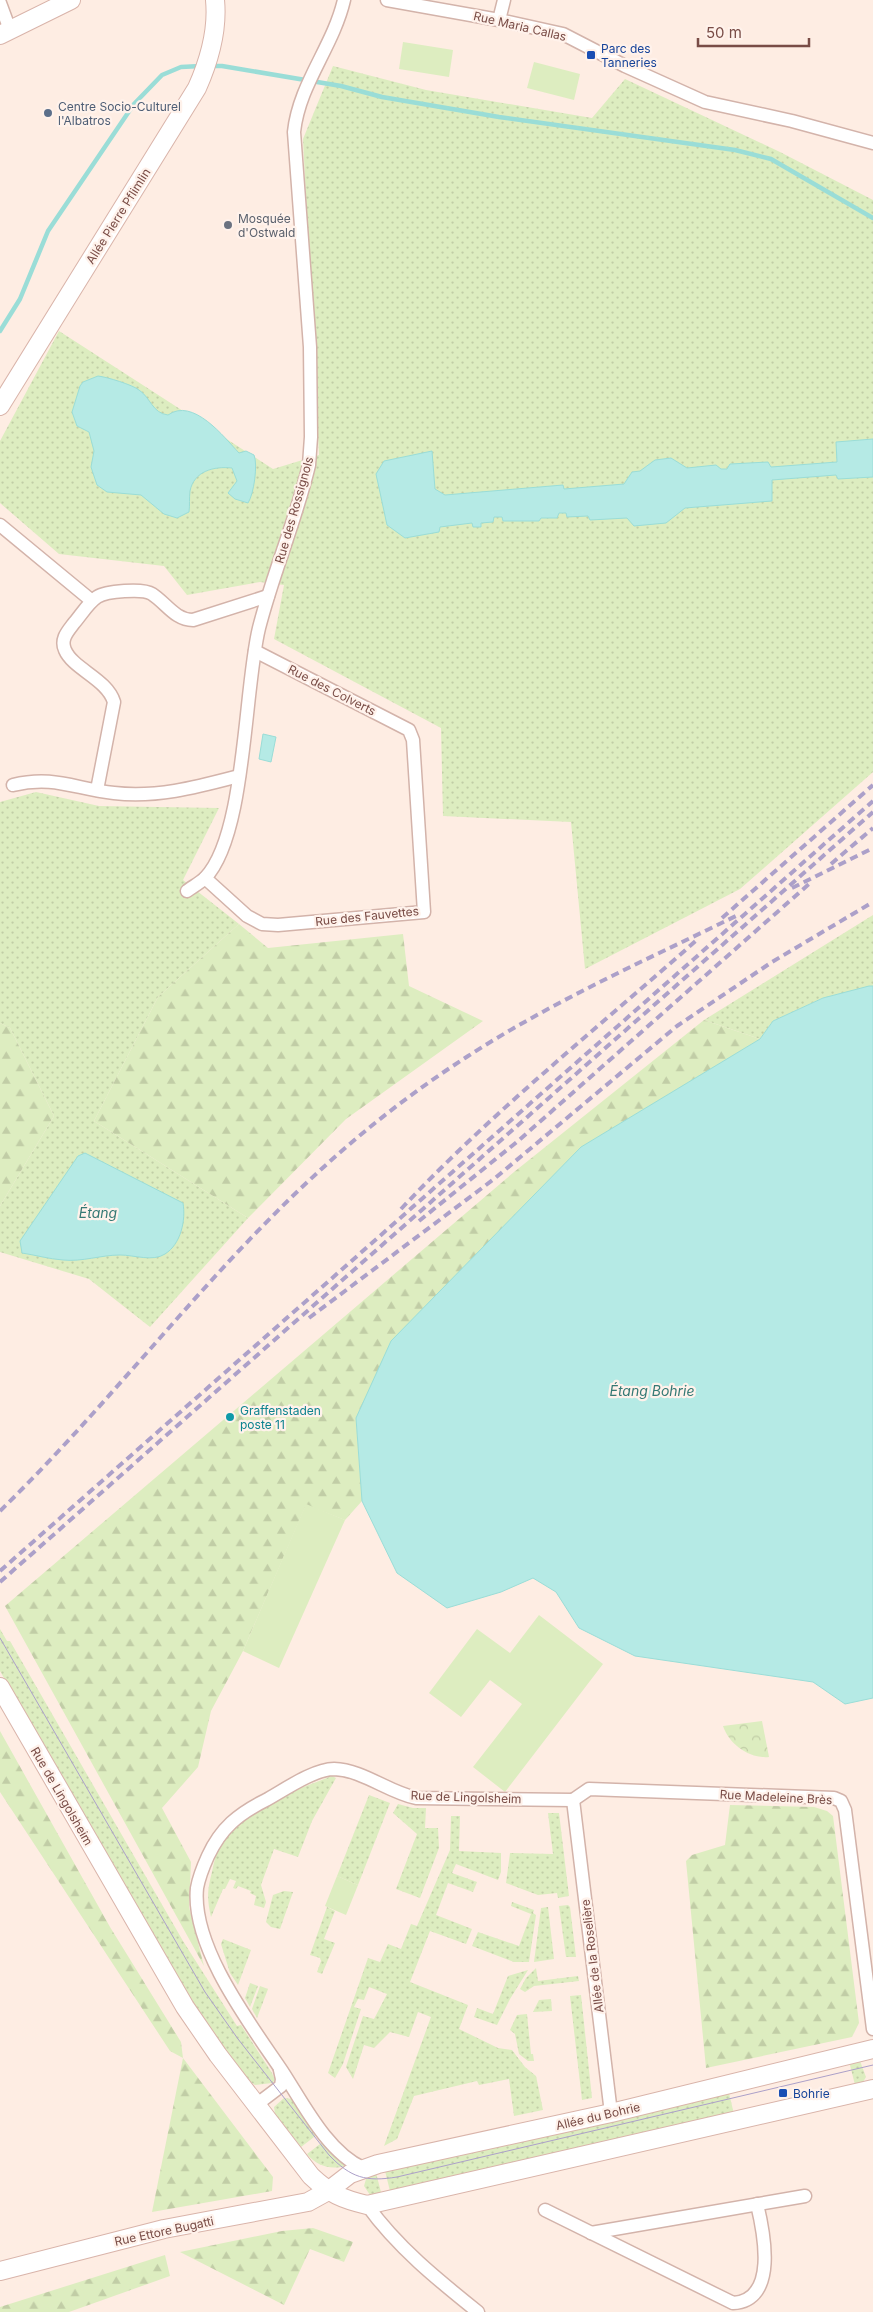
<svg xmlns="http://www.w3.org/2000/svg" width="873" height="2312" viewBox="0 0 873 2312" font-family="Inter,sans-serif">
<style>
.grass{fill:url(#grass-dots)}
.forest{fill:url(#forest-firs)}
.park{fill:url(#park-crowns)}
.garden{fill:#ddedc0}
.water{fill:#b5eae5;stroke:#9addd7}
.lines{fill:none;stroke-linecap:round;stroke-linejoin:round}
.stream{stroke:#9addd7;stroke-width:4.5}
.street-casing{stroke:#d3b3aa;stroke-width:15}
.secondary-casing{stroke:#d9b4aa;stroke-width:20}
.street{stroke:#fff;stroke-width:12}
.secondary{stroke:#fff;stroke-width:18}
.tram{stroke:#aca0c9;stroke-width:1}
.rail{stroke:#aca0c9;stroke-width:4;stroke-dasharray:8 5;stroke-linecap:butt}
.transit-dot{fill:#1a4fb4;stroke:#fff2eb;stroke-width:2}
.service-dot{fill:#5c6f8a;stroke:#fff2eb;stroke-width:2}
.worship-dot{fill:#6b7280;stroke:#fff2eb;stroke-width:2}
.culture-dot{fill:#0f9aa8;stroke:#fff2eb;stroke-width:2}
.labels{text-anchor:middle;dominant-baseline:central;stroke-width:4.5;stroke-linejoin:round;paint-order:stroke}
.street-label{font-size:12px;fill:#794c46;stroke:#fff2eb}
.transit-label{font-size:12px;fill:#164399;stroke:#fff2eb;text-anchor:start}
.service-label{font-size:12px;fill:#4e5e75;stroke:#fff2eb;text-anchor:start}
.worship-label{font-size:12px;fill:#5b616d;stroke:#fff2eb;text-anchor:start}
.culture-label{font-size:12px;fill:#0d838f;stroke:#fff2eb;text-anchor:start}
.water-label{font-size:14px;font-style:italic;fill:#357974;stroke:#fff2eb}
</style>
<defs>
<pattern id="grass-dots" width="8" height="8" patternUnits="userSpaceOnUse" patternTransform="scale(1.25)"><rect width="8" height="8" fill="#ddedc0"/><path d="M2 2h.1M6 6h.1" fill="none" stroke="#c1cda6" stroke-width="1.8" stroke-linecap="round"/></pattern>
<pattern id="forest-firs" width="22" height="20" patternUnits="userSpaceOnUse" patternTransform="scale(1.25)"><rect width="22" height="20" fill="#ddedc0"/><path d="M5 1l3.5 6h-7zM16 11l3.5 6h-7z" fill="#c1cda6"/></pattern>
<pattern id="park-crowns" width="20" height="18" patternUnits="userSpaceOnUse" patternTransform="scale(1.25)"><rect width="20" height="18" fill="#ddedc0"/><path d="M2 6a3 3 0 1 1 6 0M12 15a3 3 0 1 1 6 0" fill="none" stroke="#c1cda6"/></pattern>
</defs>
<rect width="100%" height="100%" fill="#feede3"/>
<!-- grass -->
<g class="grass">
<polygon points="333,66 426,90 592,118 625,79 780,152 873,200 873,772 740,889 585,969 571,822 443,816 441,728 274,639 284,585 260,582 187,595 164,566 59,554 0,503 0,441 59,331 273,469 319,455 303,139"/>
<polygon points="36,792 99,806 219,808 183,880 239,924 158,997 94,1121 248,1218 150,1327 89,1279 0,1252 0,1206 54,1116 10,1028 0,1023 0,802"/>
<polygon points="873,915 873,986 823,998 773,1021 760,1039 704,1020"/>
<polygon points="0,1629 7,1641 10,1641 183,1941 237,2026 241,2025 272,2073 275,2080 272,2083 255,2085 248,2080 197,2011 174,1975 0,1671"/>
<path d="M332 1776 336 1778 312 1821 298 1857 274 1849 261 1885 266 1902 264 1908 254 1905 256 1896 250 1893 251 1891 238 1886 236 1889 233 1888 236 1881 230 1879 225 1889H223L211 1917C207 1899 207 1891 212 1872 215 1857 219 1841 230 1830 257 1804 298 1789 332 1776Z"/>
<polygon points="369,1795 390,1803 358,1885 337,1876"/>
<polygon points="398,1804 413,1808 426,1808 425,1828 438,1828 439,1848 420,1898 396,1889 417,1834 393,1813"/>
<polygon points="548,1813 559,1813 569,1896 558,1898 557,1893 538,1895 506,1883 510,1853 553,1854"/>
<polygon points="451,1816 460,1816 459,1851 501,1853 501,1872 498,1880 456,1864 452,1873 477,1882 473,1892 448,1883 436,1915 472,1929 466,1944 430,1931 410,1982 468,2005 459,2029 498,2048 512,2050 525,2067 536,2076 543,2110 514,2116 509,2079 479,2085 477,2081 414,2096 397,2139 384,2146 431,2017 418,2012 409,2037 390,2032 374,2048 364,2045 353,2079 346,2067 363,2016 374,2019 387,1994 369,1987 364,2000 358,1999 354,2007 361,2009 343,2064 335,2078 328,2073 368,1958 380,1962 388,1944 401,1949 411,1924 417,1926 450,1850"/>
<polygon points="284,1891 293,1892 280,1929 271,1927 266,1922 273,1895"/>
<polygon points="512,1902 534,1910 533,1913 536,1915 529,1962 514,1962 472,1946 478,1932 519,1946 531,1914 511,1906"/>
<polygon points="568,1905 570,1907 576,1957 566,1957 559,1906"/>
<polygon points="327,1907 335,1911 324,1939 335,1943 322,1974 317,1972 321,1961 320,1958 310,1955"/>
<polygon points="548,1907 554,1959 534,1962 541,1908"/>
<polygon points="223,1939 251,1950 238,1985 230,1973 221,1944"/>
<polygon points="536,1968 538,1981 578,1976 579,1981 534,1986 525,1992 520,1989 526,1978"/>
<polygon points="528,1970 510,1999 497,2025 474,2017 477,2008 493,2014 508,1976"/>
<polygon points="250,1983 258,1986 250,2007 245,1998"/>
<polygon points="260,1986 268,1989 257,2018 252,2009"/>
<polygon points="581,1995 592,2098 582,2100 570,1996"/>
<polygon points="551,1999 552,2011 533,2012 539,2000"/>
<polygon points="527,2014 531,2054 533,2054 534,2061 528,2061 519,2054 515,2034 510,2030 517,2015"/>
<polygon points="849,2061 860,2061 866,2077 863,2082 855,2085"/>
<polygon points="728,2089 734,2114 391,2195 385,2171"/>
<polygon points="284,2098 292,2099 318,2134 301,2147 275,2114 274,2107"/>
<path d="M324 2141 345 2166C330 2170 317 2166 307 2154Z"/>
<polygon points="376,2173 382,2196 370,2195 364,2186 366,2179"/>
</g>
<!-- forest -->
<g class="forest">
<polygon points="239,924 268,948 403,934 409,986 483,1021 346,1119 248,1218 94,1121 158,997"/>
<polygon points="704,1020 760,1039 727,1060 356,1418 362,1501 345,1520 306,1505 243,1651 211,1711 198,1767 162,1808 191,1862 189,1907 204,1966 5,1606 514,1172"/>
<polygon points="0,1023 10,1028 54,1116 0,1206"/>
<polygon points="0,1731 110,1927 181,2042 183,2058 273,2177 272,2191 152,2212 183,2058 170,2051 0,1792"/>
<polygon points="730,1805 814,1807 827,1811 833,1816 859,2023 852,2037 706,2068 686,1861 692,1855 725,1845"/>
<polygon points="313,2228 353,2242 344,2262 310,2249 284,2305 180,2252 282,2231"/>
<polygon points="165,2255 170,2276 69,2312 0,2312 0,2307"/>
</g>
<!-- park -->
<path class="park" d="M762 1721 769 1757C749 1759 729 1744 723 1726Z"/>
<!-- garden -->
<g class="garden">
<polygon points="403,42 453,50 449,77 399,69"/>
<polygon points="534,62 580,74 574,100 527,88"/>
<polygon points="306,1504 345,1520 279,1668 243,1651"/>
<polygon points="539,1615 603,1664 505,1792 473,1767 522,1704 490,1680 461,1717 429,1693 477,1629 510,1653"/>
<polygon points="337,1876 358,1885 346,1915 325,1906"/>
</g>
<!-- water -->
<g class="water">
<path d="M98 376C107 377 133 385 139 390 151 398 152 413 168 415 193 397 224 437 239 453L246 451 254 455C258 464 254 494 248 503L235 499 228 493 237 481 232 468C214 466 194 471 190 491 189 498 190 505 189 512L177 518 164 514 141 495 107 492 97 485 91 467 94 451 89 432 77 426 72 412 80 386 83 382Z"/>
<polygon points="873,439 873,477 838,479 836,475 772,480 772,501 685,508 666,523 634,526 627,518 590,520 588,516 567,517 566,513 559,513 557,518 541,518 539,521 503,521 502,517 494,517 493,522 481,523 481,527 473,527 472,523 440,527 439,532 405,538 387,525 376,474 384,461 432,451 435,489 445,495 563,485 564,489 624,484 632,472 640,471 655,460 671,458 687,468 716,465 721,469 727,469 730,464 768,462 771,467 837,462 836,442"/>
<polygon points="263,734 276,737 271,762 259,759"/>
<polygon points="869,986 873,986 873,1698 845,1704 813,1682 635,1656 579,1628 556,1592 533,1578 501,1592 447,1608 397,1573 362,1501 356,1418 391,1341 581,1147 760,1039 773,1021 823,998"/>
<path d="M85 1153 183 1203C186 1220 181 1244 165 1254 153 1262 134 1255 120 1255 101 1255 82 1262 63 1260 49 1259 35 1255 22 1253L20 1241 78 1156Z"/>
</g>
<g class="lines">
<!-- stream -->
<g class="stream">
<polyline points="211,66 222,66 341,86 382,97 499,117 735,150 771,159 873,218"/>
<polyline points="0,331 20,299 48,231 134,104 162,75 181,67 201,66"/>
</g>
<!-- street casing -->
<g class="street-casing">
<g id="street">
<polyline points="387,0 499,20 563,34 625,66 705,102 792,121 873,143"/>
<polyline points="0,3 10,30"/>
<polyline points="499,20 504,0"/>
<polyline points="0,525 92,601"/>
<path d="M13 785C54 775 75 789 114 793 157 798 197 787 239 776"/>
<path d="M97 790 114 702C107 679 73 669 65 650 60 639 68 631 74 623 81 615 88 603 97 597 106 591 143 588 152 594 166 603 175 620 193 620L268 596"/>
<polyline points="205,878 247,916 262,924 278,925 424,912 413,740 409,730 255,651"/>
<path d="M187 891C192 887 200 883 205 878 246 836 244 689 259 628 273 573 296 520 309 465L311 437 310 347 294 132C299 84 333 47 344 0"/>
<polyline points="573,1800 589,1789 834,1798 841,1801 845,1810 873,2029"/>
<polyline points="573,1800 611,2113"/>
<polyline points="256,2105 281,2086 282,2079 280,2070"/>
<path d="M363 2168C327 2152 303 2103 282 2071 251 2025 191 1947 197 1888 199 1877 203 1867 208 1856 221 1828 238 1814 266 1800 284 1790 314 1769 334 1769 363 1770 388 1792 416 1798L573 1800"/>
<path d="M367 2205C397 2247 438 2280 478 2312"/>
<path d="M545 2210 733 2303C778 2301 764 2233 757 2204"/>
<polyline points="591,2233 805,2196"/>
</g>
</g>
<!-- secondary casing -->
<g class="secondary-casing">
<g id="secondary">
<polyline points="0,35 71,0"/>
<path d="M0 406 197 88C209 61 218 30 215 0"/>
<path d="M0 1687 185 2007 218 2055 311 2176C330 2194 342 2199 367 2205L873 2089"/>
<polyline points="0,2271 164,2229 308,2202 328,2191 350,2174 378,2164 611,2113 873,2049"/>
</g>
</g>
<!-- street -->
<use href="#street" class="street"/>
<!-- secondary -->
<use href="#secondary" class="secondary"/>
<!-- tram -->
<path class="tram" d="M0 1638 205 1992 238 2039 329 2155C351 2178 366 2182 397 2177L873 2065"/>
<!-- rail -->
<g class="rail">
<polyline points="831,864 873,828"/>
<polyline points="792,888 873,848"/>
<polyline points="722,918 873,785"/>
<path d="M401 1209C493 1111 599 1027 699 938"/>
<polyline points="419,1221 518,1141 809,884"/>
<polyline points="309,1318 494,1179 677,1026 772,962 873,902"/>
<path d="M0 1511C114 1400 209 1270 327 1164 370 1125 417 1089 465 1058 551 1002 646 960 738 915"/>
<polyline points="0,1571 873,801"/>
<polyline points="0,1582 873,812"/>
</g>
</g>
<!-- markers -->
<g class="transit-dot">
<rect x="586" y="50" width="10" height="10" rx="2.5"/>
<rect x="778" y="2088" width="10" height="10" rx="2.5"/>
</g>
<circle class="service-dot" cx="48" cy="113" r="5"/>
<circle class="worship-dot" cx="228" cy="225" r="5"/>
<circle class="culture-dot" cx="230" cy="1417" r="5"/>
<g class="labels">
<!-- street labels -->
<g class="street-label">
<text transform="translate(520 26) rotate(13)">Rue Maria Callas</text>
<text transform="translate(118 216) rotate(-58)">Allée Pierre Pflimlin</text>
<text transform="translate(294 510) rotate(-74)">Rue des Rossignols</text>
<text transform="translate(332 690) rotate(27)">Rue des Colverts</text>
<text transform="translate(367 916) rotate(-6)">Rue des Fauvettes</text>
<text transform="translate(62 1796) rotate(60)">Rue de Lingolsheim</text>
<text transform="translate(466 1797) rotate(2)">Rue de Lingolsheim</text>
<text transform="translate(776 1797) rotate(3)">Rue Madeleine Brès</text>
<text transform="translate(592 1956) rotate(-97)">Allée de la Roselière</text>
<text transform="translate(598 2116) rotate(-13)">Allée du Bohrie</text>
<text transform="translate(164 2231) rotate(-12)">Rue Ettore Bugatti</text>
</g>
<!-- transit labels -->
<g class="transit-label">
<text x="601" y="48">Parc des<tspan x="601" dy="14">Tanneries</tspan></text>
<text x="793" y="2093">Bohrie</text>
</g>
<!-- service labels -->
<g class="service-label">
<text x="58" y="106">Centre Socio-Culturel<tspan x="58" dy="14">l'Albatros</tspan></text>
</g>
<!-- worship labels -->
<g class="worship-label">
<text x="238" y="218">Mosquée<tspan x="238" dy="14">d'Ostwald</tspan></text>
</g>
<!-- culture labels -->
<g class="culture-label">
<text x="240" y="1410">Graffenstaden<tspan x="240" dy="14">poste 11</tspan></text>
</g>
<!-- water labels -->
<g class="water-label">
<text x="98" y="1212">Étang</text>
<text x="652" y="1390">Étang Bohrie</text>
</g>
</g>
<!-- scale -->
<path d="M698 38v8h111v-8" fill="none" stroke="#794c46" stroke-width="2.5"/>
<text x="706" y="38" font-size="15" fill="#794c46" stroke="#fff2eb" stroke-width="4" paint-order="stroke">50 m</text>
</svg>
